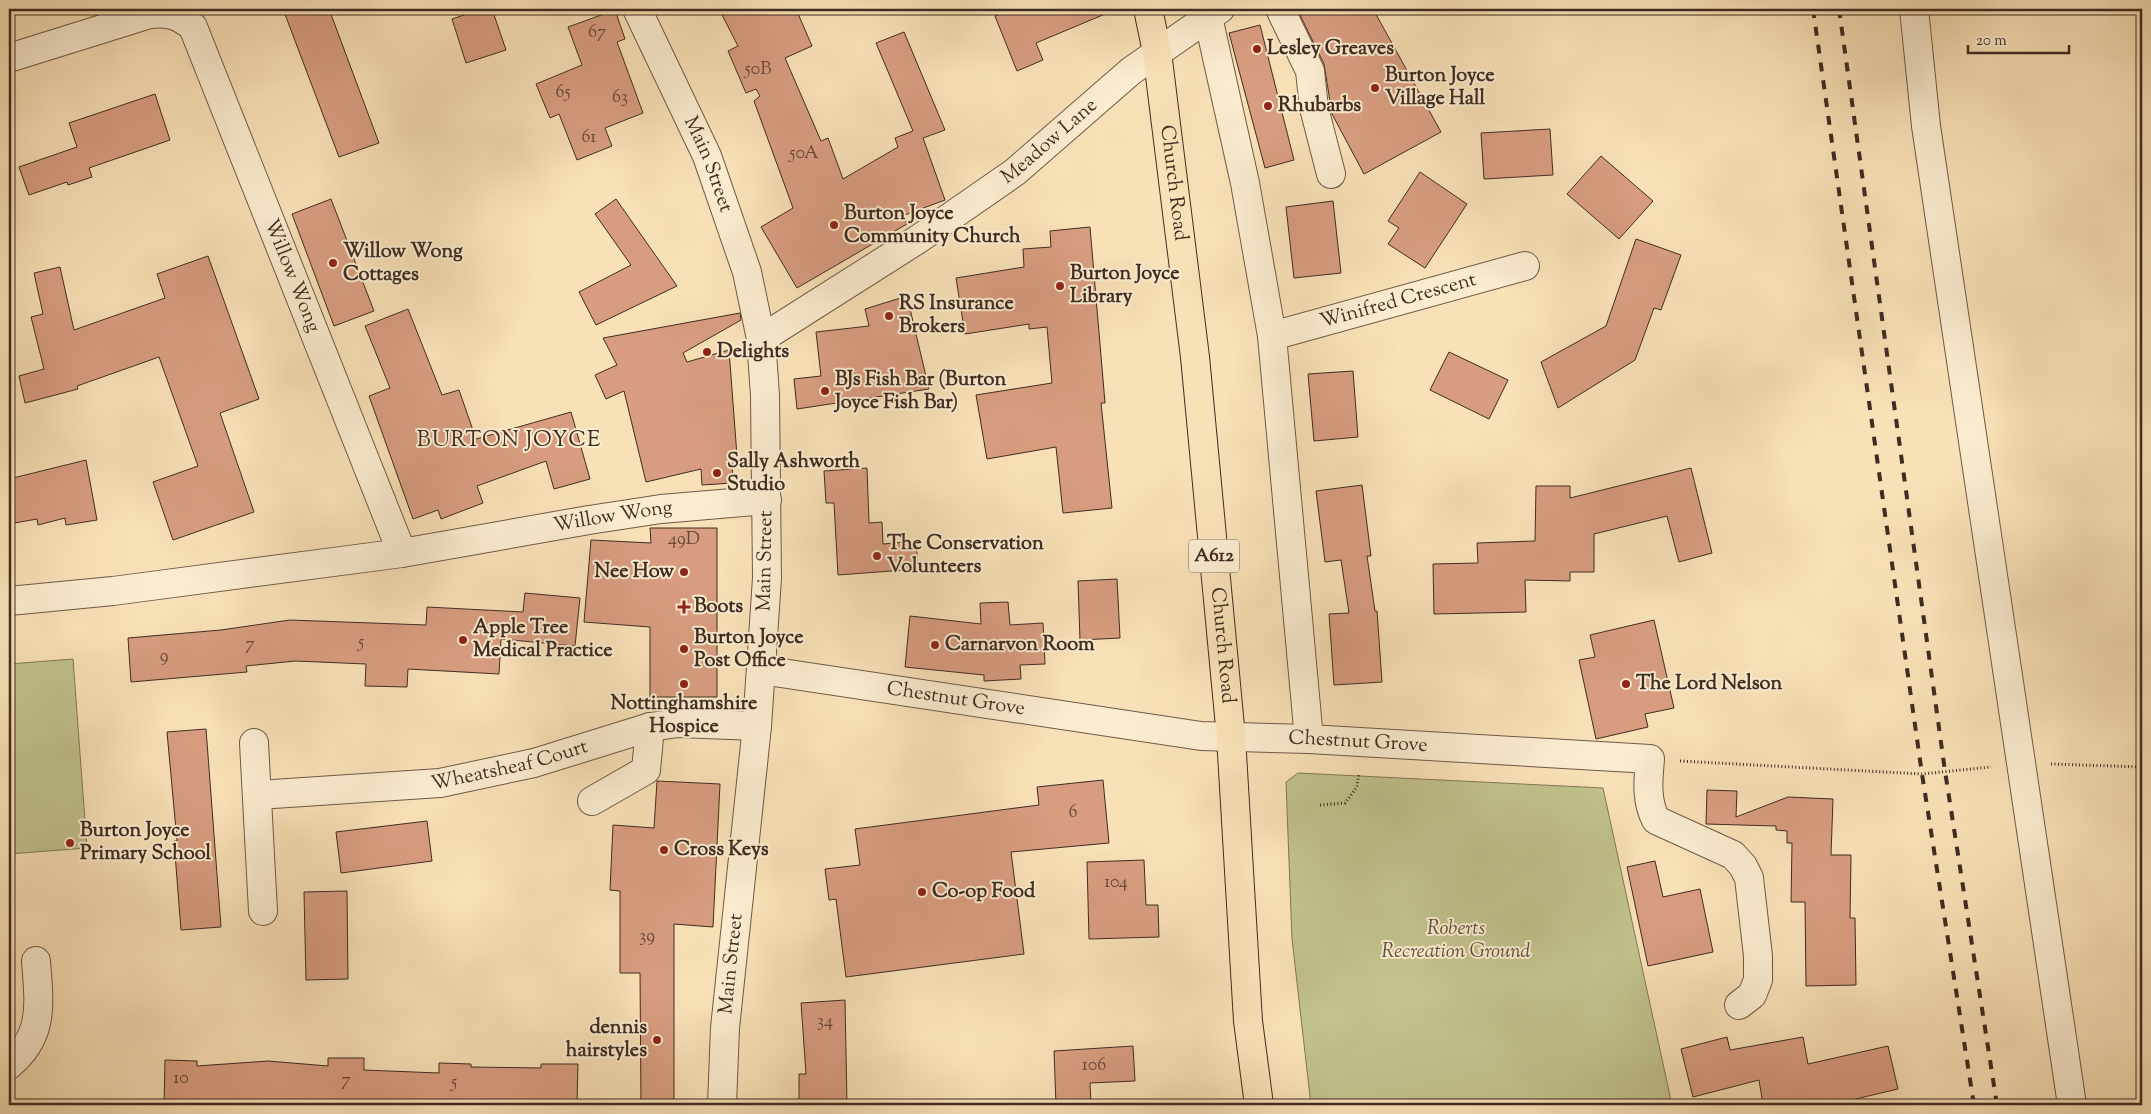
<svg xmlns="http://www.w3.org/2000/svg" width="2151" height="1114" viewBox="0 0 2151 1114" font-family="'Sorts Mill Goudy',serif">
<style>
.green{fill:#c1c28c;stroke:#807756}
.building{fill:#d89d80;stroke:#3f2c21}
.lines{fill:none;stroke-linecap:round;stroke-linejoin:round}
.minor-casing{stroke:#6e5946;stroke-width:30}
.major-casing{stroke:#3f2c21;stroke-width:30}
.path{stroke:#3f2c21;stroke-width:3;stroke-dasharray:1 2.5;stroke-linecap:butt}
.minor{stroke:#fbecd0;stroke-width:28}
.major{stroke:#f9e1b7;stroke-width:28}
.rail{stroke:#3f2c21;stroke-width:4;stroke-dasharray:9 9;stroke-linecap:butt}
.poi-dot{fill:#8f2418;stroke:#fbecd0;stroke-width:2}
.labels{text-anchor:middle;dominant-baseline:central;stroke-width:4;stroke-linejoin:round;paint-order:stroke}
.number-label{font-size:18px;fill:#654839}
.shield{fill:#fbecd0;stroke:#776656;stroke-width:1}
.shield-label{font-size:19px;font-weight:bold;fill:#3f2c21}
.poi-label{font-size:20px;font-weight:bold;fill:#3f2c21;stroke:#fbecd0;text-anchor:start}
.street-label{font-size:20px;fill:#3f2c21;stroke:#fbecd0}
.park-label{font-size:20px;font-style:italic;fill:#60523c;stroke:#fbecd0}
.quarter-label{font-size:22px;letter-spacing:1px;fill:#3f2c21;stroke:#fbecd0}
</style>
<rect width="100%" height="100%" fill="#f9e1b7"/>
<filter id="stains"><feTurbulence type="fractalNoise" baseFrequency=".004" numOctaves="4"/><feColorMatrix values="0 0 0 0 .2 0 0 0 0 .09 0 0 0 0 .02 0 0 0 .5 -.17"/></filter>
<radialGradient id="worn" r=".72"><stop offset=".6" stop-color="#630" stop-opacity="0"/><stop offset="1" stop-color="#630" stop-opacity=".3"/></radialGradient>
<!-- green -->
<g class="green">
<polygon points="73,659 87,848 9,854 9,664"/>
<polygon points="1298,773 1603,788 1672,1105 1311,1105 1292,939 1286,782"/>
</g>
<!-- building -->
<g class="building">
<polygon points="283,9 329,9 379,143 339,157"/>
<polygon points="482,9 492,9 506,50 466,63 452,19"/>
<polygon points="719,9 796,9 812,46 785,58 821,141 828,138 843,179 898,147 895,138 913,131 876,43 904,32 945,130 923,138 945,200 902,216 907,224 797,288 761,227 793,208 754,101 760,96 756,89 746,93 728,51 738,46"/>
<polygon points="1013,9 1117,9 1036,43 1043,60 1017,71 995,16"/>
<polygon points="1307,9 1373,9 1441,132 1364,174 1332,114 1324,64 1299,13"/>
<polygon points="615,10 625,39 617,42 643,113 605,128 612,146 577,160 559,114 550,118 536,84 582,65 568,27"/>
<polygon points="1260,25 1294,160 1265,168 1229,33"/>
<polygon points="155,94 170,140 89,168 92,177 68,185 67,182 29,195 19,167 77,147 69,123"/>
<polygon points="1550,129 1553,175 1484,179 1481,133"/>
<polygon points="1601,156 1653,201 1619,239 1567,194"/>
<polygon points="1420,172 1467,204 1425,268 1388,244 1399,228 1388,221"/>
<polygon points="331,199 374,311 334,326 292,214"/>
<polygon points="616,199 677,286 596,325 579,292 631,265 595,214"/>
<polygon points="1333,201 1341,273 1294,278 1286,207"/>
<polygon points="1090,227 1105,403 1101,403 1112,508 1063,513 1056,447 987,459 976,395 1052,383 1047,327 1029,329 1029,324 965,334 956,278 1024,267 1023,249 1051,247 1050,231"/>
<polygon points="1636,239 1681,255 1661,310 1654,308 1635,360 1558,408 1541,362 1606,326"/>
<polygon points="208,256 259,399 220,413 254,512 173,540 153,482 198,466 159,357 77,386 78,389 25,403 19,376 44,369 31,317 43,314 34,273 60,267 74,330 165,298 157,274"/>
<polygon points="907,296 929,389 797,409 794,379 821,376 816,332 869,326 865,309"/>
<polygon points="408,309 442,395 459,390 476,439 571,412 590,479 554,489 546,461 477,486 483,503 441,519 438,510 413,519 369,396 390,388 365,326"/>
<polygon points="740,313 741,320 683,353 687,362 729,350 737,456 732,464 733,483 702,485 701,469 646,482 624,391 606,399 595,375 617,365 603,338"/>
<polygon points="1449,352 1508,380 1489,419 1430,390"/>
<polygon points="1353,371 1358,437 1314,441 1308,374"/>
<polygon points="86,460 97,520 66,525 65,518 38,525 37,519 9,524 9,479"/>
<polygon points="867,468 869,523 882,522 883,544 916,541 918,569 838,575 834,503 826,503 824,471"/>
<polygon points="1691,468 1712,553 1679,562 1667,516 1594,534 1594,572 1570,572 1570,581 1525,580 1526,612 1434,614 1433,564 1478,563 1477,543 1535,541 1536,486 1570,486 1570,498"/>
<polygon points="1362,485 1371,556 1367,556 1375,611 1377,611 1382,682 1334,685 1329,614 1349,613 1341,560 1325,562 1316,491"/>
<polygon points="650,528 717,528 717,697 650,697 650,627 584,622 591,540 651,543"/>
<polygon points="1117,579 1120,638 1080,640 1078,581"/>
<polygon points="525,593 580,598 575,646 501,639 499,674 408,669 407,687 365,686 366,664 295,661 246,666 247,672 131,682 128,638 221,630 290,620 426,625 427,607 523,612"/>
<polygon points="1008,602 1010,625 1043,623 1045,664 1020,665 1021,679 984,681 984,675 905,667 910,616 981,624 980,603"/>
<polygon points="1654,620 1674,708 1645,714 1648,727 1596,739 1579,660 1595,657 1590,635"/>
<polygon points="206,729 221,927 181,930 174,841 177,841 167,732"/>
<polygon points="1103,780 1109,843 1011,852 1024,954 846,977 836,899 829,900 825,869 860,865 855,829 1039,805 1037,787"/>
<polygon points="657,781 720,784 713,927 674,924 674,1105 641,1105 640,973 620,973 620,891 610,890 613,825 654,828"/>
<polygon points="1707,790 1737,791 1736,817 1788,797 1833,799 1831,855 1851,855 1850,918 1855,918 1856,985 1806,986 1805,902 1791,902 1792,843 1787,843 1787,831 1776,830 1776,826 1706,824"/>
<polygon points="427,821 432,861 341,873 336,832"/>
<polygon points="1144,860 1146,905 1158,905 1159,937 1089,939 1087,862"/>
<polygon points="1655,861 1663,897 1700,889 1713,952 1648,966 1627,867"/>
<polygon points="347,891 348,979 306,980 304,892"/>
<polygon points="845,1000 847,1105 799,1105 799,1074 806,1074 801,1003"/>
<polygon points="1727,1037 1730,1050 1803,1037 1808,1064 1888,1046 1898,1089 1830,1105 1823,1105 1822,1099 1789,1105 1763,1105 1759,1080 1693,1097 1681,1049"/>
<polygon points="1133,1046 1135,1081 1090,1083 1091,1103 1056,1105 1054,1051"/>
<polygon points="328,1058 364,1058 364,1070 439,1073 439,1063 471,1064 471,1067 541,1068 541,1064 578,1064 577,1105 164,1105 165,1060 197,1061 197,1066 268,1061 328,1066"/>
</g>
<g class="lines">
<!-- minor casing -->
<g class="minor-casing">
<g id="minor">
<path id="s1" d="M637 9 707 156 747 272 761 339 765 395 767 578 757 726 725 1028 722 1105"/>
<polyline points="1280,9 1310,71 1314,108 1331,174"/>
<polyline points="1914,9 1926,126 2072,1105"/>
<polyline points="1208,17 1245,183 1272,336 1309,739"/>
<path id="s2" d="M9 58 150 14C168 12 179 15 193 27L402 553"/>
<path id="s3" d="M1272 336 1525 266"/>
<path id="s4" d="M761 339 917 240 1015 172 1131 71 1220 9"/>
<path id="s5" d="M9 601 113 591 402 553 589 520 661 509 767 500"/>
<path id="s6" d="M762 670 1201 736 1309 739 1650 759C1648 781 1646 801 1656 820L1733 855 1743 866 1749 878 1758 956V980L1752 995 1739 1005"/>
<polyline points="254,743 263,911"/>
<path id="s7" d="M258 795 440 783 534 763 650 727 678 723 757 726"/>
<polyline points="592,801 646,770 650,727"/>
<path d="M9 1065C45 1035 39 1003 36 961"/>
</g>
</g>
<!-- major casing -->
<g class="major-casing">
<g id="major">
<path id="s8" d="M1148 9 1157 52 1195 357 1231 737 1248 1021 1259 1105"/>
</g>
</g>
<!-- path -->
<g class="path">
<polyline points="1680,761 1922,774 1991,767"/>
<polyline points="2051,764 2142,767"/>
<polyline points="1320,805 1345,803 1357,787 1359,773"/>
</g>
<!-- minor -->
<use href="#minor" class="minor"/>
<!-- major -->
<use href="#major" class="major"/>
<!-- rail -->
<g class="rail">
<polyline points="1813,9 1922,774 1974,1105"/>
<polyline points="1839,9 1945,771 1997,1105"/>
</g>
</g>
<!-- markers -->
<g class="poi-dot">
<circle cx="1257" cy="49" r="5"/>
<circle cx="1375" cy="88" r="5"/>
<circle cx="1268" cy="106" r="5"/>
<circle cx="834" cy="225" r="5"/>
<circle cx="333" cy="263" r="5"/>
<circle cx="1060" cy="286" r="5"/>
<circle cx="889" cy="316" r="5"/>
<circle cx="707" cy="352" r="5"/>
<circle cx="825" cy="391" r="5"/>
<circle cx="717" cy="473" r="5"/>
<circle cx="877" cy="556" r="5"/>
<circle cx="684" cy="572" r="5"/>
<path d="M681.5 599.5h5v5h5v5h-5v5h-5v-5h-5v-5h5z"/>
<circle cx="463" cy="640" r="5"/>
<circle cx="935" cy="645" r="5"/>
<circle cx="684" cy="649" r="5"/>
<circle cx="684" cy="684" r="5"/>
<circle cx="1626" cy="684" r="5"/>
<circle cx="70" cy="843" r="5"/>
<circle cx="664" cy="850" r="5"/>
<circle cx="922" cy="892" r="5"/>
<circle cx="657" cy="1040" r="5"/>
</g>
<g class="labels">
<!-- number labels -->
<g class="number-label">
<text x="597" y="33">67</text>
<text x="758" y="70">50B</text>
<text x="563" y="93">65</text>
<text x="620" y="98">63</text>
<text x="589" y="138">61</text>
<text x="804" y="154">50A</text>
<text x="684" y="540">49D</text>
<text x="361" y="643">5</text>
<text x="250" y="645">7</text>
<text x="164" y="657">9</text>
<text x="1073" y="813">6</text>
<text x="1116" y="883">104</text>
<text x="647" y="937">39</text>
<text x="825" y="1022">34</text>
<text x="1094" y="1066">106</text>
<text x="181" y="1079">10</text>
<text x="346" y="1081">7</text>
<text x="454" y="1083">5</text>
</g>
<!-- shield labels -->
<rect class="shield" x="1189" y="539.5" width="50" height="33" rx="4"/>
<g class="shield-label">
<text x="1214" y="556">A612</text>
</g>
<!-- poi labels -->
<g class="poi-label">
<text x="1267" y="49">Lesley Greaves</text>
<text x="1385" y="76">Burton Joyce<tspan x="1385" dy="23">Village Hall</tspan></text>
<text x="1278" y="106">Rhubarbs</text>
<text x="844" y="214">Burton Joyce<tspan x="844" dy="23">Community Church</tspan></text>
<text x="343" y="252">Willow Wong<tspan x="343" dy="23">Cottages</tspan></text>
<text x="1070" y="274">Burton Joyce<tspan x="1070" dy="23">Library</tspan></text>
<text x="899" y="304">RS Insurance<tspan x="899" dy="23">Brokers</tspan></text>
<text x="717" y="352">Delights</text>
<text x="835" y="380">BJs Fish Bar (Burton<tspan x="835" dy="23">Joyce Fish Bar)</tspan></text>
<text x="727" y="462">Sally Ashworth<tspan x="727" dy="23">Studio</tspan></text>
<text x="887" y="544">The Conservation<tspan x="887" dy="23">Volunteers</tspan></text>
<text x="674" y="572" text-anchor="end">Nee How</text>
<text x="694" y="607">Boots</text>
<text x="473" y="628">Apple Tree<tspan x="473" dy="23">Medical Practice</tspan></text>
<text x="694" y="638">Burton Joyce<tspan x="694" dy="23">Post Office</tspan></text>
<text x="945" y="645">Carnarvon Room</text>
<text x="1636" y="684">The Lord Nelson</text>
<text x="684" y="704" text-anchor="middle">Nottinghamshire<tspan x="684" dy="23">Hospice</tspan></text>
<text x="80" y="831">Burton Joyce<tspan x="80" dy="23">Primary School</tspan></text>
<text x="674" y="850">Cross Keys</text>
<text x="932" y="892">Co-op Food</text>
<text x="647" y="1028" text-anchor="end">dennis<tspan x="647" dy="23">hairstyles</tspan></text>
</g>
<!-- street labels -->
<g class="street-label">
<text stroke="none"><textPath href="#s4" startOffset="350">Meadow Lane</textPath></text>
<text stroke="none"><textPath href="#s1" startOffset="171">Main Street</textPath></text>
<text stroke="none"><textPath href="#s8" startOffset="176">Church Road</textPath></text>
<text stroke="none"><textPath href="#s2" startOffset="462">Willow Wong</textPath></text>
<text stroke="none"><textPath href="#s3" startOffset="131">Winifred Crescent</textPath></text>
<text stroke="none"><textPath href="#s5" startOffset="610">Willow Wong</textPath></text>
<text transform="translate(766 561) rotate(-89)">Main Street</text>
<text stroke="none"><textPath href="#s8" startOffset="641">Church Road</textPath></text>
<text stroke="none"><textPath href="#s6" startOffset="196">Chestnut Grove</textPath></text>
<text stroke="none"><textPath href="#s6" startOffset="601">Chestnut Grove</textPath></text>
<text stroke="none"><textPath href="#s7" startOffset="254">Wheatsheaf Court</textPath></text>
<text transform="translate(732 964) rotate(-84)">Main Street</text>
</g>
<!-- park labels -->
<g class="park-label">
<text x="1456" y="929">Roberts<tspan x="1456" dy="23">Recreation Ground</tspan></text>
</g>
<!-- quarter labels -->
<g class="quarter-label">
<text x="509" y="441">BURTON JOYCE</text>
</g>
</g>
<!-- margin -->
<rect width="2151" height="1114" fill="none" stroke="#f9e1b7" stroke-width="30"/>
<rect x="10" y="10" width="2131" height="1094" fill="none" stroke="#3f2c21" stroke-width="2.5"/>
<rect x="15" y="15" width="2121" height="1084" fill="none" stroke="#3f2c21"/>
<!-- scale -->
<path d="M1968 45v8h101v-8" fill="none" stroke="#3f2c21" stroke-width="2.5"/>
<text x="1976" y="45" font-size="15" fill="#3f2c21" stroke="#fbecd0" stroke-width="4" paint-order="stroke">20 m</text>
<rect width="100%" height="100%" filter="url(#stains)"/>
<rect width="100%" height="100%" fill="url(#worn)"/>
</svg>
